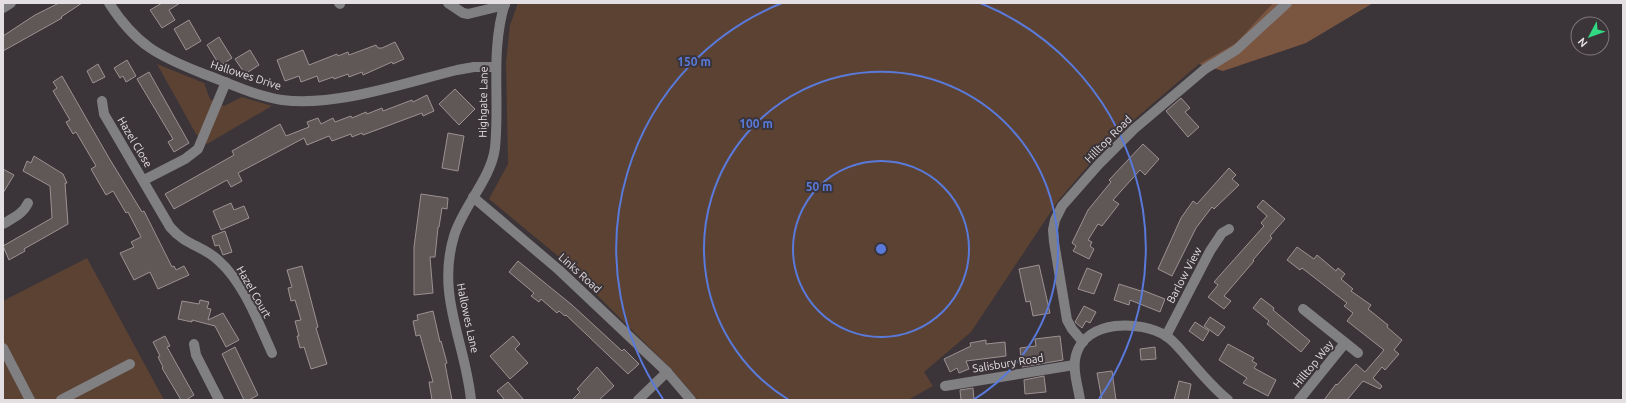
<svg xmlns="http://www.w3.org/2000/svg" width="1626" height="403" viewBox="0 0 1626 403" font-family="Ubuntu,sans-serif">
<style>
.green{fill:#5c4233}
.forest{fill:#7a5641}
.building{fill:#605757;stroke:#9c9292}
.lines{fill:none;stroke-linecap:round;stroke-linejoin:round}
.minor{stroke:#807f82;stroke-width:10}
.ring{fill:none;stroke:#597adb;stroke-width:2}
.labels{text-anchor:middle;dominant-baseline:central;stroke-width:4;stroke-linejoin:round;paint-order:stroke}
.street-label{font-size:11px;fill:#e4dfe2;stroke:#3b3439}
.centre{fill:#597adb;stroke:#3b3439;stroke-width:2}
.ring-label{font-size:12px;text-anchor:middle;font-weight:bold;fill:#597adb;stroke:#3b3439;stroke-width:4;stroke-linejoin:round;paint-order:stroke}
</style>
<rect width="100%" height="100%" fill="#3b3439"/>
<!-- green -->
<g class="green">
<polygon points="518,3 1273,3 1236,43 1199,64 1129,124 1093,160 1058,201 971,332 924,372 933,386 908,400 698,400 673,371 558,256 489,199 508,164 506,62 510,25"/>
<polygon points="157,64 204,83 210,99 224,106 242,97 272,106 207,144 196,134"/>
<polygon points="87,258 164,400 3,400 3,301"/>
</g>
<!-- forest -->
<polygon class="forest" points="1273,3 1373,3 1306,43 1223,71 1199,64 1236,43"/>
<!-- building -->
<g class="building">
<polygon points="59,3 82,3 61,17 62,18 3,51 3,36 35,15"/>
<polygon points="162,3 180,3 169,10 175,20 162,28 150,10"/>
<polygon points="189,20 201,41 186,50 174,29"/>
<polygon points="219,37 232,58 220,66 207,45"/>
<polygon points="395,42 404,59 393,64 392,62 363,75 362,72 349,77 348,74 334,79 333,77 319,82 317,76 301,82 299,76 285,81 277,60 303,50 309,65 337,54 338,56 348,52 349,55 376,45 378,48 382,48"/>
<polygon points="250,50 259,65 245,74 235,59"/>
<polygon points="127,60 136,76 126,82 123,76 120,78 114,68"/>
<polygon points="98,64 105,77 93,83 87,71"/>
<polygon points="149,72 189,143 174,152 168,142 173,139 137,79"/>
<polygon points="62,76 109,158 142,212 144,211 172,267 174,266 176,270 184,266 189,275 158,289 150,272 134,280 120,253 134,247 131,242 141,237 128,212 126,213 113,191 106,195 91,169 96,166 76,132 73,134 66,122 70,120 53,91 57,88 53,82"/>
<polygon points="455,89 475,109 459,125 439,104"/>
<polygon points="427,95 434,111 423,116 422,113 363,135 362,133 352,137 351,134 332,141 329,136 307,145 304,138 238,173 242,181 231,187 227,180 174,209 165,194 234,155 232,151 280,124 286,136 309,127 307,122 318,118 321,124 333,118 335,122 351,116 352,118 366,112 367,114 382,108 383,111 412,100 413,102"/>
<polygon points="1181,98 1190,108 1185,112 1199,127 1188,137 1166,111"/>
<polygon points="448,133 464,136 458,171 442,168"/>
<polygon points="1143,144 1159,159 1145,175 1140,170 1113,200 1119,204 1102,226 1098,224 1088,240 1092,242 1090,246 1094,249 1089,259 1073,251 1076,246 1072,243 1088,210 1111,182 1109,180"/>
<polygon points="34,156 63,174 67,183 65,183 68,224 24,249 25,251 9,260 3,246 52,218 50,186 23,171 27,161 31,163"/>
<polygon points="1229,168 1236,175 1232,179 1239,185 1214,209 1212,207 1196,228 1172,276 1158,269 1181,218 1193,201 1197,204"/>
<polygon points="3,169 14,175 3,193"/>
<polygon points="421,194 448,198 447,209 442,208 439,227 438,227 435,257 430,257 433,293 414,295 414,247"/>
<polygon points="1263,200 1285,219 1270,236 1272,238 1253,260 1254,261 1224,296 1231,301 1224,309 1208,297 1218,285 1214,282 1264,226 1261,223 1267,216 1257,207"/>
<polygon points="231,203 234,210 244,206 249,218 221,230 213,211"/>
<polygon points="225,231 232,252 223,255 219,245 215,246 212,236"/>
<polygon points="1297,247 1314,259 1317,255 1336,271 1338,268 1345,274 1341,279 1353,289 1351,291 1371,305 1368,309 1388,325 1387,327 1402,340 1394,350 1399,354 1385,370 1382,367 1373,378 1382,386 1380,389 1363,381 1347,400 1324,400 1336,384 1337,385 1356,364 1365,372 1384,350 1347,321 1353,313 1344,306 1347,303 1302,268 1300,270 1287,260"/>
<polygon points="518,261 572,305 622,351 624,349 639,364 628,374 566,315 565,316 559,311 557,313 541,299 539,302 531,296 534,293 509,272"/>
<polygon points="1039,265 1050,313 1033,316 1030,301 1026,302 1019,269"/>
<polygon points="302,266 318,327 316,328 327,364 311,369 304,347 300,348 297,336 299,336 295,321 301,320 295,300 291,301 288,288 292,287 287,270"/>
<polygon points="1087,268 1102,274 1094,294 1078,289"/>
<polygon points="1119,284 1141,291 1142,290 1165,299 1160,312 1130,300 1129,305 1114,300"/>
<polygon points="1261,298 1274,308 1273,310 1310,341 1301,352 1267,324 1269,321 1253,308"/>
<polygon points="200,300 209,302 207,308 211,309 208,320 223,313 239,340 226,347 215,326 192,320 192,322 178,319 182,301 199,304"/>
<polygon points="1084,306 1096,312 1090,323 1086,321 1082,328 1075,322"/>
<polygon points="433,311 440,342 441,341 447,363 445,364 452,400 432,400 429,382 433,382 420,335 416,336 413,321 418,320 417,315"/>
<polygon points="1210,317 1225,327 1218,336 1204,326"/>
<polygon points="1195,322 1209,331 1203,341 1189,331"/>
<polygon points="165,336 170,346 167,347 194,395 186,400 181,400 162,368 163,367 158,357 160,356 153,342"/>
<polygon points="513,336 520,344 515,349 528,363 510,379 490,356"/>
<polygon points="1060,336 1063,360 1022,367 1020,348 1036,346 1035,339"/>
<polygon points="986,340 986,344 1005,342 1006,356 966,361 969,369 959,373 957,368 950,372 944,359 971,346 970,343"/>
<polygon points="1228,344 1254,358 1252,361 1257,364 1254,368 1276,380 1268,396 1243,383 1247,378 1219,360"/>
<polygon points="235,347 258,395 249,400 244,400 222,354"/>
<polygon points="1155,347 1156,359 1141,360 1140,349"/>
<polygon points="597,367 614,386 599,400 572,400 580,392 577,389"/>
<polygon points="1112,371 1116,400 1102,400 1097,373"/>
<polygon points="1044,376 1046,392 1025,394 1024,380"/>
<polygon points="1179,381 1191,384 1188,400 1174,400"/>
<polygon points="508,382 524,400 505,400 497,391"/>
<polygon points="973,388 974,400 961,400 960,390"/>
</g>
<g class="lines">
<!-- minor -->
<g class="minor">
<path d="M109 3C136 45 158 56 204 74 229 83 255 96 282 100 336 107 404 83 457 70L474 67H495"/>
<polyline points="339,3 340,4"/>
<polyline points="448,3 463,13 468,14 505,5"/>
<polyline points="3,8 11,3"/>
<path d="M102 101 104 114 170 227C185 245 203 246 218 260 244 283 258 322 272 353"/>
<polyline points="144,180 185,159 198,149 226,82"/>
<polyline points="473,197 559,270 667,372"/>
<path d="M3 224C13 218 23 214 28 203"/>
<polyline points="1303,309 1358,353"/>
<polyline points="1166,336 1210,251 1222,233 1229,229"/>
<polyline points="1083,342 1072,329 1067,320 1054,242 1053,230 1055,220 1062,206 1099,164 1134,129 1205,69 1236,50 1287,3"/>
<polyline points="194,344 196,355 219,400"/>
<polyline points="3,348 30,400"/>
<polyline points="945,386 1074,365"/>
<polyline points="61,400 130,364"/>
<path d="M471 400C465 341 436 296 454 236 463 206 491 179 495 148 500 99 490 51 505 3"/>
<polyline points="638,400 667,372 691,400"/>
<path d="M1080 400C1078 386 1072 369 1076 355 1086 319 1141 320 1166 336 1174 341 1180 349 1186 356 1199 371 1212 387 1228 400"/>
<polyline points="1299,400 1345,343"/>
</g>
</g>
<!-- distance rings -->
<g class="ring">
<circle cx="881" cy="249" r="88"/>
<path d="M789 400A177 177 0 1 1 973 400"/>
<path d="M663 399A265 265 0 0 1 782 3M980 3A265 265 0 0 1 1099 399"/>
</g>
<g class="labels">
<!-- street labels -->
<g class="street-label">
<text transform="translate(246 75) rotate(18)">Hallowes Drive</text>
<text transform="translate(483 102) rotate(-89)">Highgate Lane</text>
<text transform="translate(1108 139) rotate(-45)">Hilltop Road</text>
<text transform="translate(135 142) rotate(59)">Hazel Close</text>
<text transform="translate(580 273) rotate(42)">Links Road</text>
<text transform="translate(1184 275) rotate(-62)">Barlow View</text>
<text transform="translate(254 292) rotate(60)">Hazel Court</text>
<text transform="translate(468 318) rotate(78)">Hallowes Lane</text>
<text transform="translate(1008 363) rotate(-9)">Salisbury Road</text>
<text transform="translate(1313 364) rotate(-51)">Hilltop Way</text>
</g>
</g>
<circle cx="881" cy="249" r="6" class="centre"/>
<g class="ring-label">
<text x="694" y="66">150 m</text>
<text x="756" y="128">100 m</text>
<text x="819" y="191">50 m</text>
</g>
<!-- border -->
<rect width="1626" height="403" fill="none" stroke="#e4dfe2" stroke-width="8"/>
<!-- north arrow -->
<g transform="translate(1590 36) rotate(229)"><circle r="19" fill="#3b3439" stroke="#7f787d"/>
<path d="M0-3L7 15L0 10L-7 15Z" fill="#32d882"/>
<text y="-6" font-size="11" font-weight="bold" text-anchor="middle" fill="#e4dfe2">N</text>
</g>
</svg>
